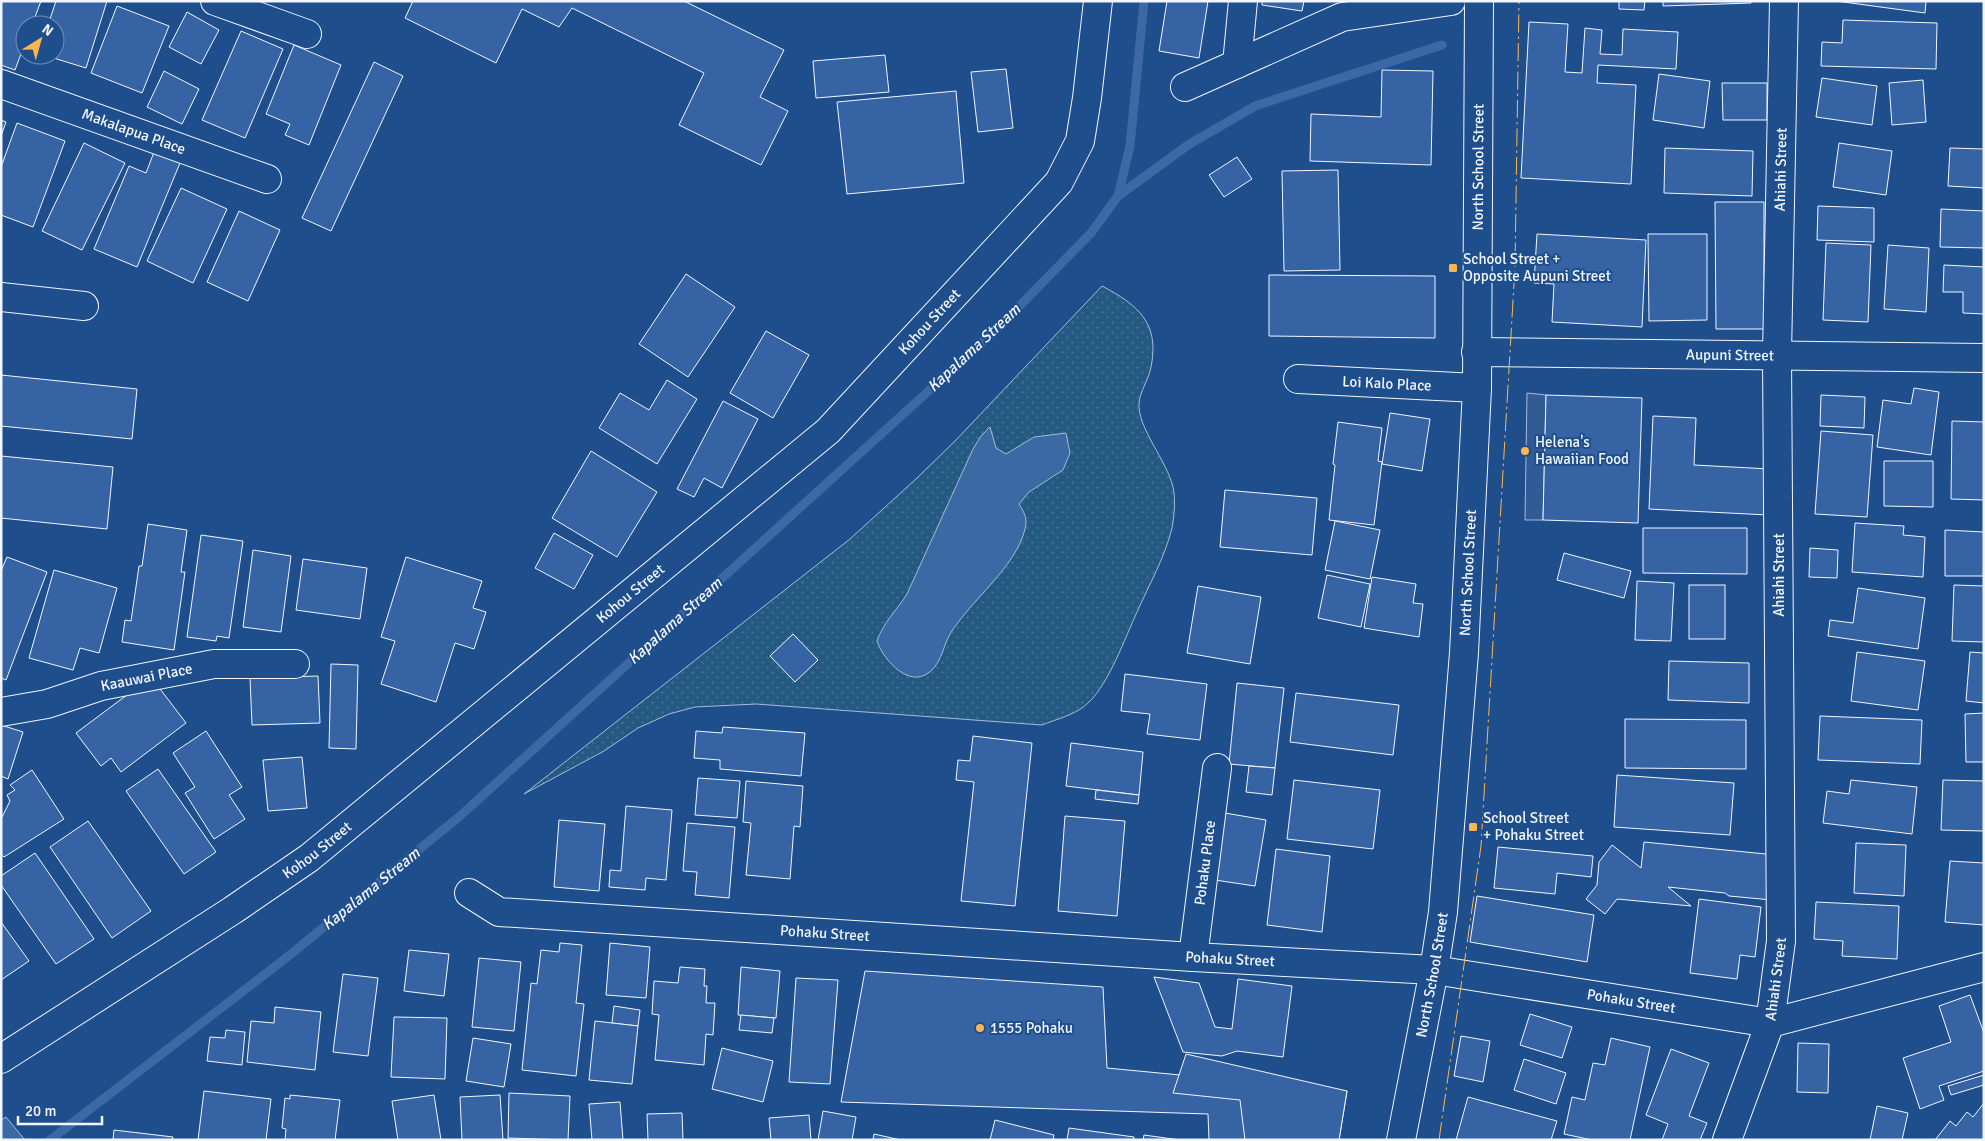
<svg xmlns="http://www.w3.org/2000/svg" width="1985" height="1141" viewBox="0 0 1985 1141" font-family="Signika,sans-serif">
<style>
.grass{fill:url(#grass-dots);stroke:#a8bbd7}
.parking{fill:#305b95;stroke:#a8bbd7}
.water{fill:#3b69a3;stroke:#a8bbd7}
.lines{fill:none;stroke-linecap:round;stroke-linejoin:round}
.stream{stroke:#3b69a3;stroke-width:9}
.building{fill:#3563a3;stroke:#f2f6ff}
.minor-casing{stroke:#f2f6ff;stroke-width:30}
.major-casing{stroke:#f2f6ff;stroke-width:30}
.minor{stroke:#1f4e8c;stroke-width:28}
.major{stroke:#1f4e8c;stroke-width:28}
.power{stroke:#ffb74d;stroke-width:1;stroke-dasharray:18 4 2.5 4;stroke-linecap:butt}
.poi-dot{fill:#ffb74d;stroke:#1f4e8c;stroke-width:2}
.labels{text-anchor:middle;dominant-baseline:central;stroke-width:4;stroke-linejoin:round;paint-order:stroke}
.street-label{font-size:15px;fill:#f2f6ff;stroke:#1f4e8c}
.poi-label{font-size:15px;fill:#f2f6ff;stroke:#1f4e8c;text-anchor:start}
.water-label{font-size:16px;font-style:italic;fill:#f2f6ff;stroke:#1f4e8c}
</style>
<defs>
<pattern id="grass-dots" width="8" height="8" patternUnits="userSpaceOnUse" patternTransform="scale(1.25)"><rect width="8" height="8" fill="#245a82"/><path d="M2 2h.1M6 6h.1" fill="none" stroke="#447295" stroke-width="1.8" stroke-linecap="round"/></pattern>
</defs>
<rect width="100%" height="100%" fill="#1f4e8c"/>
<!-- grass -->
<path class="grass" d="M1102 286C1138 305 1160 323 1151 367 1149 379 1140 391 1139 403 1137 427 1167 461 1173 487 1176 500 1174 516 1172 528 1165 557 1149 585 1137 612 1125 638 1109 683 1089 702 1078 714 1057 719 1042 725L756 704 695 707 669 714 638 728 604 751 524 794 850 539 917 478 955 441Z"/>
<!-- parking -->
<polygon class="parking" points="1527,393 1546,395 1543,520 1525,520"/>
<!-- water -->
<g class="water">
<path d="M990 427 996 448 1006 454 1034 437 1066 433 1070 453 1063 470 1029 492 1019 504C1024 512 1028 519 1025 529 1016 567 971 600 950 634 942 648 941 667 925 675 905 685 882 657 877 641 883 623 897 610 907 594L973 449 981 436Z"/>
<polygon points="6,1117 25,1140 1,1140 1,1120"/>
</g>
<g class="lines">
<!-- stream -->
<g class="stream">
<polyline points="1118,196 1188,145 1255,106 1442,45"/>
<polyline points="50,1140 286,958 460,816 998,328 1091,233 1118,196 1130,146 1144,1"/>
</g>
</g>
<!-- building -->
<g class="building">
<polygon points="1,1 41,1 32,25 25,25 25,43 15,70 1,65"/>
<polygon points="56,1 107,1 86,68 44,55 55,55 55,25 48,25"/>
<polygon points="413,1 684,1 784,50 760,97 788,111 761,165 679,125 704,73 572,8 559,27 522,9 496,63 405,18"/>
<polygon points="1167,1 1208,1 1199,58 1159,51"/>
<polygon points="1262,1 1304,1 1302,11 1262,5"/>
<polygon points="1619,1 1645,1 1644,10 1619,9"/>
<polygon points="1663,1 1751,1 1751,3 1663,6"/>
<polygon points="1836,1 1926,1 1925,13"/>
<polygon points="117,6 169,26 142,93 91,73"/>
<polygon points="187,12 219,30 201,64 169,47"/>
<polygon points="1843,20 1937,23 1936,69 1821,66 1822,42 1842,43"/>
<polygon points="1529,22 1568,24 1565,72 1582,73 1585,28 1602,30 1600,54 1622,55 1623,29 1678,32 1676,69 1598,65 1597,83 1636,85 1631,184 1521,178"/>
<polygon points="241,31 283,49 245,138 202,120"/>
<polygon points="294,45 341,65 309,145 285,135 290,124 266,114"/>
<polygon points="885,55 889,92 816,98 813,61"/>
<polygon points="374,62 403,76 331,231 302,218"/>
<polygon points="1006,69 1013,128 978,132 971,72"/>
<polygon points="1382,70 1433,71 1431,165 1310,161 1311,114 1381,117"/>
<polygon points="164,71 199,89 182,124 147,107"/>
<polygon points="1659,74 1710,81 1704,128 1653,120"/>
<polygon points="1822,78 1877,86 1872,125 1816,117"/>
<polygon points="1923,80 1926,122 1892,125 1889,83"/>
<polygon points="1722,83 1767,83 1767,120 1723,120"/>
<polygon points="956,91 964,183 847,194 837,102"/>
<polygon points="1,120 6,122 1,136"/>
<polygon points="17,123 65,141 33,227 1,215 1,167"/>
<polygon points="84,143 125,163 82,250 42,231"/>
<polygon points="1839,143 1892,151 1886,195 1833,187"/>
<polygon points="1665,148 1753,151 1752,196 1664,193"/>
<polygon points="1950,148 1984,149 1984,188 1948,186"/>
<polygon points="154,152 180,163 137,267 94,249 129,166 146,173"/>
<polygon points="1237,157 1252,179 1224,197 1209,175"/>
<polygon points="1338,170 1340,270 1284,271 1282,171"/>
<polygon points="181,188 227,209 193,283 147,261"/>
<polygon points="1715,202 1764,202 1764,329 1716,329"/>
<polygon points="1818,206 1874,208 1874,242 1817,240"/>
<polygon points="1941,209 1984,211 1984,248 1940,247"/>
<polygon points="239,211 280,230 248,301 207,282"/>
<polygon points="1537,234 1646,240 1642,327 1552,322 1554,284 1534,283"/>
<polygon points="1648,234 1707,234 1707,320 1649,321"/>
<polygon points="1826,243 1871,245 1868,322 1823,320"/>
<polygon points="1888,245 1929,248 1926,312 1884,309"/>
<polygon points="1944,265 1984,267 1984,314 1963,313 1963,292 1943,292"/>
<polygon points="686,274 735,307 688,377 639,344"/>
<polygon points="1269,275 1435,276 1435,338 1269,336"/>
<polygon points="766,331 809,355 773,418 730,393"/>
<polygon points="1,375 137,389 132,439 1,426"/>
<polygon points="667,380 697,399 657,464 599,428 620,393 649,410"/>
<polygon points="1914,388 1939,392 1931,455 1877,447 1883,400 1911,404"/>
<polygon points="1546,395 1642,398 1638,523 1543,520"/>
<polygon points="1821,395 1865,397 1864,428 1820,426"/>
<polygon points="723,401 758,419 722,488 704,478 694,497 677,489"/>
<polygon points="1390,413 1430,419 1422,471 1382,464"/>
<polygon points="1653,416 1696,418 1694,465 1770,469 1768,515 1649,509"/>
<polygon points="1952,421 1984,422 1984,500 1951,499"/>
<polygon points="1338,422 1382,428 1378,461 1382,462 1374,525 1329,520 1335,465 1333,464"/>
<polygon points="1821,431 1873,435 1867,517 1815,514"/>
<polygon points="591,451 657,492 617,557 552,518"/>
<polygon points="1,456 113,467 107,529 1,518"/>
<polygon points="1884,461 1933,461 1933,507 1884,506"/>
<polygon points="1225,490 1317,498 1312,555 1220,547"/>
<polygon points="1335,521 1380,530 1370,579 1325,570"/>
<polygon points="1855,523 1904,526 1903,535 1925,537 1923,577 1852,572"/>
<polygon points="148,524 187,530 181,572 185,572 174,650 122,642 125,620 131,621 139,566 142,566"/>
<polygon points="1643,528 1747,528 1747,574 1643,573"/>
<polygon points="1945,530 1984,532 1984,576 1945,576"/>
<polygon points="554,533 593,555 574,589 535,568"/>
<polygon points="201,535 243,541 229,638 217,636 216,641 187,637"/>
<polygon points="1810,548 1838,550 1837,578 1809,577"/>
<polygon points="253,550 291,556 281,632 243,627"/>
<polygon points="1564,553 1631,571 1624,598 1557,580"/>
<polygon points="7,557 47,572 6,680 1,678 1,571"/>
<polygon points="406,557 482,581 473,608 486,612 474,649 455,643 436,702 381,684 395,641 381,637"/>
<polygon points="303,559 367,568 360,619 296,610"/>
<polygon points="54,570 117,588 99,653 80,648 73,670 29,658"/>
<polygon points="1327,575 1370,584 1361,627 1318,618"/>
<polygon points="1372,577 1416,584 1413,603 1423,604 1419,637 1364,628"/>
<polygon points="1637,581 1674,583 1671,641 1635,640"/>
<rect x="1689" y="585" width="36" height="54"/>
<polygon points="1954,585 1984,586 1984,642 1952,641"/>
<polygon points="1198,586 1261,597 1250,664 1187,653"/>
<polygon points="1858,588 1925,598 1918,649 1828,636 1830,620 1853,623"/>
<polygon points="793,634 818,660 795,682 770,656"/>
<polygon points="1857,652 1925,661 1918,710 1851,701"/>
<polygon points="1970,652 1984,653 1984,703 1966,701"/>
<polygon points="1669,661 1749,663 1749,703 1668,700"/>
<polygon points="331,664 358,665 356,749 329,748"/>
<polygon points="1125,674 1207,684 1200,740 1147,734 1150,714 1121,711"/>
<polygon points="318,676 320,723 252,725 250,678"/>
<polygon points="151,677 186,723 121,772 111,758 101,766 76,733"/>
<polygon points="1237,683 1284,688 1275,768 1229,764"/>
<polygon points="1296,693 1399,705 1393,755 1290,742"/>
<polygon points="1984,713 1984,762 1966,762 1965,714"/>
<polygon points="1820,716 1922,720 1920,764 1818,760"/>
<polygon points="1625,719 1746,720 1746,769 1625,768"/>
<polygon points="1,725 23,732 8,779 1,776"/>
<polygon points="723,727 805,733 801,776 720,769 720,760 694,758 696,731 722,733"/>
<polygon points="206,731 242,787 229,795 245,819 214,839 185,793 195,787 173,753"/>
<polygon points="973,736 1032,743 1015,906 961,901 974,782 956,780 958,760 970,761"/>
<polygon points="1071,743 1143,752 1139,795 1066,786"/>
<polygon points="302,757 307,808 268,811 263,760"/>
<polygon points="1249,766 1275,768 1272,795 1246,792"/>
<polygon points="158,769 216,852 184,874 126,791"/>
<polygon points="32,770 64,819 4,857 1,854 1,819 10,801 7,795 15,790 10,785"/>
<polygon points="1617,775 1734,783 1730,835 1614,827"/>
<polygon points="698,778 740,781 737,818 695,815"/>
<polygon points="1294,780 1380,790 1373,849 1287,839"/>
<polygon points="1851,780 1917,787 1912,834 1823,823 1827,791 1849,794"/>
<polygon points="1943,780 1984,781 1984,831 1941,830"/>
<polygon points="746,781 803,786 800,827 794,826 790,879 746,875 751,823 743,822"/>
<polygon points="1096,790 1139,795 1138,804 1095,799"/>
<polygon points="626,806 672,810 666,880 646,878 645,890 609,887 610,870 621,871"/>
<polygon points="1219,812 1266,820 1255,886 1208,879"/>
<polygon points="1065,816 1125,821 1117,916 1058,911"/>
<polygon points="559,820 605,824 599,891 554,887"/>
<polygon points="88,821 151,911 112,938 50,847"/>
<polygon points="687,823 735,827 729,898 695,895 697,872 683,871"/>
<polygon points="1644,842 1776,855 1772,900 1729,896 1725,893 1668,887 1691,906 1617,899 1605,914 1586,899 1597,885 1599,862 1612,845 1641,868"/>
<polygon points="1856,843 1906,845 1904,896 1854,893"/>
<polygon points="1498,847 1593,856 1591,877 1557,873 1555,894 1494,888"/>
<polygon points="1276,849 1330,856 1322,932 1267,925"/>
<polygon points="35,853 94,939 56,964 1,885 1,876"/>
<polygon points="1950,861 1984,863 1984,925 1945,922"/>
<polygon points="1477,896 1594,915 1587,962 1470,942"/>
<polygon points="1699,899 1761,907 1755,957 1740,955 1737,979 1690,973"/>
<polygon points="1816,902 1899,906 1897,959 1842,956 1843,941 1814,939"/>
<polygon points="1,922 29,961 1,980"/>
<polygon points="560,943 582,945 576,1003 584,1004 576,1076 522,1070 531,983 537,984 541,950 559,952"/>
<polygon points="610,943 650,947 646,998 606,995"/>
<polygon points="409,950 449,954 444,996 404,991"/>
<polygon points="479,958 521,962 514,1031 472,1027"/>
<polygon points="680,967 705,969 704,986 707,986 706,1003 715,1003 713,1035 706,1034 704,1065 655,1060 659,1015 652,1014 654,981 678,983"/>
<polygon points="741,967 780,971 776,1018 738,1015"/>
<polygon points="865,971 1103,987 1107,1068 1347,1091 1339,1140 1209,1140 1208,1114 841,1102"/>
<polygon points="343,974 378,978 368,1056 333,1052"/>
<polygon points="1154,977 1199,983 1215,1027 1232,1029 1238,979 1292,986 1283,1057 1237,1051 1222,1056 1183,1052"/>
<polygon points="796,978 838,980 830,1084 789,1082"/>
<polygon points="1970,995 1984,1033 1984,1071 1939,1086 1944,1100 1920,1109 1903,1058 1951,1042 1939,1006"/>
<polygon points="614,1006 640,1010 638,1026 612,1023"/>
<polygon points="275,1007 321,1012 315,1070 247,1062 251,1021 274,1023"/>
<polygon points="1530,1014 1572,1027 1562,1058 1520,1045"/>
<polygon points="741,1015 774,1018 772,1033 739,1030"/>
<polygon points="394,1017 447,1018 445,1079 391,1077"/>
<polygon points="595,1021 638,1026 632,1084 589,1080"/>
<polygon points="226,1030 245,1032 242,1065 207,1061 210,1037 225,1038"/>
<polygon points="1461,1036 1490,1041 1483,1082 1454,1076"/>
<polygon points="473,1038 511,1044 504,1087 466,1081"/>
<polygon points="1611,1038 1650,1047 1630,1140 1592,1140 1564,1134 1572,1097 1585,1100 1593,1063 1605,1065"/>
<polygon points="1798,1043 1829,1044 1828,1093 1797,1092"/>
<polygon points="722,1048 773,1061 763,1102 712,1089"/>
<polygon points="1671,1049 1709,1063 1689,1116 1707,1123 1700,1140 1662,1140 1668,1124 1646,1115"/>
<polygon points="1186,1054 1347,1091 1339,1140 1245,1140 1240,1100 1173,1093"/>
<polygon points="1524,1059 1566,1073 1556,1104 1514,1090"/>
<polygon points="1984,1075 1984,1085 1951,1095 1948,1086"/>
<polygon points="204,1091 271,1099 266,1140 198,1140"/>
<polygon points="509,1093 570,1096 568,1140 508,1138"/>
<polygon points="290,1095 340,1100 335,1140 285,1140 286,1129 282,1128 285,1098 290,1099"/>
<polygon points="434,1095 441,1140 398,1140 392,1101"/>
<polygon points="500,1095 503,1140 462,1140 460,1097"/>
<polygon points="1468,1097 1557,1121 1551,1140 1456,1140"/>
<polygon points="620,1102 623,1140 592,1140 589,1104"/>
<polygon points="1984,1103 1984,1140 1935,1140 1950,1121 1956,1126 1967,1112 1973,1117"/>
<polygon points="1877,1106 1908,1113 1902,1140 1870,1140"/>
<polygon points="823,1111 856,1117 852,1140 818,1140"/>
<polygon points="682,1113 683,1140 648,1140 647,1114"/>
<polygon points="809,1115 811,1140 771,1140 769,1118"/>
<polygon points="995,1120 1054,1135 1053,1140 990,1140"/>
<polygon points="1069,1128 1134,1137 1134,1140 1067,1140"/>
<polygon points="114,1130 173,1137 172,1140 113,1140"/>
<polygon points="874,1134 901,1140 873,1140"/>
<polygon points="1144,1135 1180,1140 1143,1140"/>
</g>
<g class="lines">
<!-- minor casing -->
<g class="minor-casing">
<g id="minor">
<polyline points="215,1 307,34"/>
<polyline points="1237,64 1243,1"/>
<path id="s1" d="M1 84 267 179"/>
<polyline points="1185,87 1342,17 1451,1"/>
<polyline points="1,297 84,306"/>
<path id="s2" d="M1476 352 1984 358"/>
<path id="s3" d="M1298 379 1477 388"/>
<path id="s4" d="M1 712 47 704 101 686 214 664H295"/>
<path id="s5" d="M469 893 499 912 1193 957 1434 970 1770 1023 1984 967"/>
<path id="s6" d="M1193 957 1217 768"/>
<path id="s7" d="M1 1059 233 910 309 858 828 431 1059 182 1080 141 1087 98 1098 1"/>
<path id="s8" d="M1727 1140 1770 1023 1781 941 1777 355 1784 1"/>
</g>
</g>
<!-- major casing -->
<g class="major-casing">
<g id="major">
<path id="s9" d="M1401 1140 1434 970 1443 912 1464 653 1477 388 1479 1"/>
</g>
</g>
<!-- minor -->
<use href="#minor" class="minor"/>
<!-- major -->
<use href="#major" class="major"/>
<!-- power -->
<polyline class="power" points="1439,1140 1481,846 1515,267 1519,1"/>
</g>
<!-- markers -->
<g class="poi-dot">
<rect x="1448" y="263" width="10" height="10" rx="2.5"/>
<circle cx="1525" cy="451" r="5"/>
<rect x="1468" y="822" width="10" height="10" rx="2.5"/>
<circle cx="980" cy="1028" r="5"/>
</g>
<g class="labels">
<!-- street labels -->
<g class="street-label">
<text stroke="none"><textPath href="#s1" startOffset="141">Makalapua Place</textPath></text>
<text stroke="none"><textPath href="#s9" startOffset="978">North School Street</textPath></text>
<text stroke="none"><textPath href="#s8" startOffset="979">Ahiahi Street</textPath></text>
<text stroke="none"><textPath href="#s7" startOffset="1189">Kohou Street</textPath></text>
<text stroke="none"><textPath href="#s2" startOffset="254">Aupuni Street</textPath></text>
<text stroke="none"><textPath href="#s3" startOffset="89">Loi Kalo Place</textPath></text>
<text stroke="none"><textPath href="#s9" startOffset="572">North School Street</textPath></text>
<text transform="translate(1779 575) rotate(-90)">Ahiahi Street</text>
<text stroke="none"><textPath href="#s7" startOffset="784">Kohou Street</textPath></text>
<text stroke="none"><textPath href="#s4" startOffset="150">Kaauwai Place</textPath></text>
<text stroke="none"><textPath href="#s7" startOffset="379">Kohou Street</textPath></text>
<text stroke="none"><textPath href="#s6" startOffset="95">Pohaku Place</textPath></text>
<text stroke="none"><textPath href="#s5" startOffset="362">Pohaku Street</textPath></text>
<text stroke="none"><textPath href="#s5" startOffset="768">Pohaku Street</textPath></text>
<text stroke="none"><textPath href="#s9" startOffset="168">North School Street</textPath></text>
<text stroke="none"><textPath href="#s8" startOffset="169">Ahiahi Street</textPath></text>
<text stroke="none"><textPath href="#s5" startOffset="1172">Pohaku Street</textPath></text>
</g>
<!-- poi labels -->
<g class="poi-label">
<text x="1463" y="259">School Street +<tspan x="1463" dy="17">Opposite Aupuni Street</tspan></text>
<text x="1535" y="442">Helena's<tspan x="1535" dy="17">Hawaiian Food</tspan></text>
<text x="1483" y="818">School Street<tspan x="1483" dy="17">+ Pohaku Street</tspan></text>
<text x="990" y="1028">1555 Pohaku</text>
</g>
<!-- water labels -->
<g class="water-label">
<text transform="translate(974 348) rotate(-43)">Kapalama Stream</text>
<text transform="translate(675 621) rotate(-42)">Kapalama Stream</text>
<text transform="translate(371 889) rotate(-39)">Kapalama Stream</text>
</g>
</g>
<!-- border -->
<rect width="1985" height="1141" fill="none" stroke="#f2f6ff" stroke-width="5"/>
<!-- north arrow -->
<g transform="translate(40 40) rotate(37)"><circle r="24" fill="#1f4e8c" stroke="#7391ba"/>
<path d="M0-4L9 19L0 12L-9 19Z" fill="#ffb74d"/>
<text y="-8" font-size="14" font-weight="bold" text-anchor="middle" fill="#f2f6ff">N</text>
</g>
<!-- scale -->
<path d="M18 1116v8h84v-8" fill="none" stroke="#f2f6ff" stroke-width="2.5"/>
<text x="25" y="1116" font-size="15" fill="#f2f6ff" stroke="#1f4e8c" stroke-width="4" paint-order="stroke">20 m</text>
</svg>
